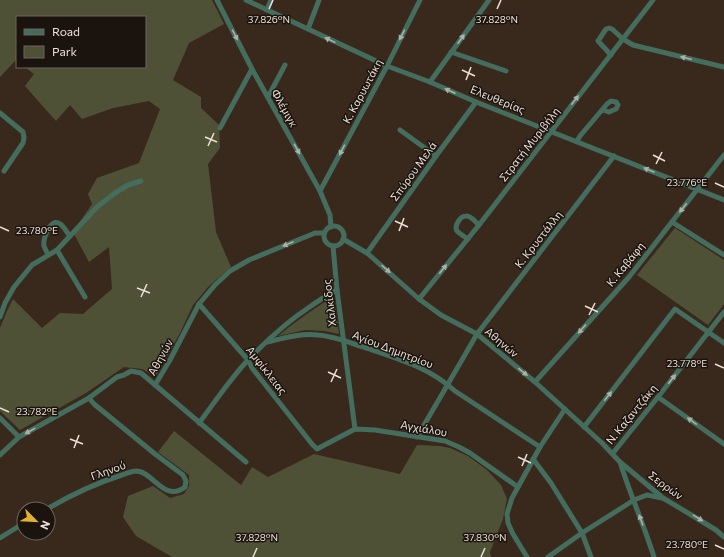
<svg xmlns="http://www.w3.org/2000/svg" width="724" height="557" viewBox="0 0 724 557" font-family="Commissioner,sans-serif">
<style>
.green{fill:#4f5136}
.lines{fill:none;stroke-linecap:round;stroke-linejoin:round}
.minor{stroke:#456d5e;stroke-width:5}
.oneway{fill:#a9b2a8}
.ticks{fill:none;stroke:#ebe0d9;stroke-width:1.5}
.labels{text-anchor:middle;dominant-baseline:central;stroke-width:3;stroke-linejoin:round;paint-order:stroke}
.street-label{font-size:11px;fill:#ebe0d9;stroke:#1b130e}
.ticks-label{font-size:10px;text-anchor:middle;fill:#ebe0d9;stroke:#1b130e;stroke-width:3;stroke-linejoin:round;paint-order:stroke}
</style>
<rect width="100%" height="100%" fill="#39291d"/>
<!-- green -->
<g class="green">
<polygon points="0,0 212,0 224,24 189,43 173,80 201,97 201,108 219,125 220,148 208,164 216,232 231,267 208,287 193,305 180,333 156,376 142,369 124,367 86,393 20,430 0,411 0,328 7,311 13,299 42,328 60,313 83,314 112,289 109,247 89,262 73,232 92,204 88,194 97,178 139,163 160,109 149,101 113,108 82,119 70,105 56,121 25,86 34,74 25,67 145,67 145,17 17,17 17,60 16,60 0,77"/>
<polygon points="675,228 724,260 724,304 708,325 637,275"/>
<path d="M334 296 339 334 325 331 305 330 278 336C296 321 315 308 334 296Z"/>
<polygon points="174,431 241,485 252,467 268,477 314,454 400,474 417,445 440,446 450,448 468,456 487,470 501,485 507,499 503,519 490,552 491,557 172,557 136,536 123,517 128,496 153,486 170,498 184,494 189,486 189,475 158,452"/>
</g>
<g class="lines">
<!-- minor -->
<g class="minor">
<polyline points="217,0 252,69 320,191 330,215 331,227"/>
<polyline points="246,0 387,66 430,82 476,102 724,200"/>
<polyline points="267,10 271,0"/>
<polyline points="308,29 319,0"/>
<polyline points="451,52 506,71"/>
<polyline points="611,55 598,41 606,29 609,28 612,29 623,39 633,45 724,67"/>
<polyline points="430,82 489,0"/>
<polyline points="268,97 285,65"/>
<polyline points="0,113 23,132 24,138 23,143 4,171"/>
<polyline points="220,128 252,69"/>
<polyline points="400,130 436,156"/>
<polyline points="577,141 580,136 607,104 611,101 616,102 618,105 616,109 609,112 603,110"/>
<polyline points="320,191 387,66 420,0"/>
<polyline points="672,222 724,255"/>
<circle cx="334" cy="236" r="10"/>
<polyline points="343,239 367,253 419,299 441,315 477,334 535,382 602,443 620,462 663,498 698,519 716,530 724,537"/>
<path d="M468 239C465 237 460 234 457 231 454 226 460 216 466 216 470 215 476 222 479 225"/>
<polyline points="333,246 337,290 355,429"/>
<polyline points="57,250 85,297"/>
<polyline points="367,253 436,156 476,102"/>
<path d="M48 255C47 252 45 249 44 246 43 239 50 217 60 224 64 226 67 233 70 236"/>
<polyline points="419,299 479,225 653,0"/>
<polyline points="199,304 248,360 252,368 312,444 317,449 355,429 375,430 445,441 459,447 470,453 518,487"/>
<polyline points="0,317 5,303 14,287 32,265 57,250 97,207 115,193 128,185 141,181"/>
<path d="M267 342C284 338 301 333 318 335 334 336 348 342 363 347 396 358 429 367 455 391L540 447"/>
<polyline points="535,382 629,277 724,155"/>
<polyline points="155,385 170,360 199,304 215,285 230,271 249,260 315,233 324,233"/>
<polyline points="658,397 724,444"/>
<polyline points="0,418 19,437"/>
<path d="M199 423C215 402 230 379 248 360 267 340 288 321 311 306 319 300 328 295 337 290"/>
<polyline points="584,427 675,309 724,343"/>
<polyline points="417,437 448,384 477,334 614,156"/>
<polyline points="613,453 658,397 724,312"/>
<polyline points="0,455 19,437 89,398 117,377 124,375 131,371 141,373 246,462"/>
<polyline points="533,459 551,483 582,533 591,557"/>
<path d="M620 462C630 494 644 525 654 557"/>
<path d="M47 509C71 495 96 483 122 475 127 473 132 471 137 471 153 472 165 503 185 487L186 481 183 475 155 454 94 404 89 398"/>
<polyline points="0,538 24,523"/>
<polyline points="527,557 513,534 508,523 507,514 512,498 540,447 565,409"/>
<polyline points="548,557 582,533 634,500 647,495 662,498"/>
</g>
</g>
<!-- one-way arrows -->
<defs><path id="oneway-solid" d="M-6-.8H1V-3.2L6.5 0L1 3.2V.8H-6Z"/></defs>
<g class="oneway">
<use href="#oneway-solid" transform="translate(235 35) rotate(63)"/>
<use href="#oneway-solid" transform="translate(402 35) rotate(117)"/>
<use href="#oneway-solid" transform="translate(461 39) rotate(-55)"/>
<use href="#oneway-solid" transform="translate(330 40) rotate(-154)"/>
<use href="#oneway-solid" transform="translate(686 58) rotate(-166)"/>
<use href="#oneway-solid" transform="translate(450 91) rotate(-156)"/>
<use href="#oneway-solid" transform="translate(575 100) rotate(-52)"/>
<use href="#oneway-solid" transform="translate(297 149) rotate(61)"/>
<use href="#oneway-solid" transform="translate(342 150) rotate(118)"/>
<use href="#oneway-solid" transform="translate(649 170) rotate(-158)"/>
<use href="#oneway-solid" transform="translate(683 208) rotate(128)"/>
<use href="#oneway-solid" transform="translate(288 244) rotate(158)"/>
<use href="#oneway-solid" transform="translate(386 269) rotate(42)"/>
<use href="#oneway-solid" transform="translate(443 269) rotate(-51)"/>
<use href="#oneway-solid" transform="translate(582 329) rotate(131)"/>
<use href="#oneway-solid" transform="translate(523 372) rotate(39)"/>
<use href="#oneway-solid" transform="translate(672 379) rotate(-52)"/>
<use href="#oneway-solid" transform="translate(608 396) rotate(-52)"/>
<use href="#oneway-solid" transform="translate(692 421) rotate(-144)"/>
<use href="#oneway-solid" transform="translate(30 431) rotate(151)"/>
<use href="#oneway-solid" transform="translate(698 518) rotate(32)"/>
<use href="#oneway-solid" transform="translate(641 520) rotate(-110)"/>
</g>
<!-- ticks -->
<path class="ticks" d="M269 9 273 0M497 9 501 0M462 70 475 76M466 80 471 67M205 137 217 142M208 146 214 133M653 155 665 161M656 164 662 152M715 183 724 187M395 221 408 227M0 227 9 231M399 231 404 218M137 288 150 293M141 297 147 284M585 306 598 312M589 315 595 303M715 364 724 368M328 372 341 378M331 382 337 369M0 408 9 412M70 439 83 444M74 448 79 435M518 457 531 463M522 466 527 454M715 545 724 549M253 557 257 548M481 557 485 548"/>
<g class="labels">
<!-- street labels -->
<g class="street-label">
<text transform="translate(362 91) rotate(-62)">Κ. Καρυωτάκη</text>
<text transform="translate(498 99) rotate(22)">Ελευθερίας</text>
<text transform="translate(285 108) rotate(61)">Φλέμιγκ</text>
<text transform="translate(529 144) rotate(-52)">Στρατή Μυριβήλη</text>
<text transform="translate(413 171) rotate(-54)">Σπύρου Μελά</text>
<text transform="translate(538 239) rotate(-52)">Κ. Κρυστάλλη</text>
<text transform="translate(625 264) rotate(-51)">Κ. Καβάφη</text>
<text transform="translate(329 303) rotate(-97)">Χαλκίδος</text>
<text transform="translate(502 342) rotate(40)">Αθηνών</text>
<text transform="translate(393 349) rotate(21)">Αγίου Δημητρίου</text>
<text transform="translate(160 357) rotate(-61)">Αθηνών</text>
<text transform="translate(267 370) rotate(52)">Αμφίκλειας</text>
<text transform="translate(631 414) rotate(-51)">Ν. Καζαντζάκη</text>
<text transform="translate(424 428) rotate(10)">Αγχιάλου</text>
<text transform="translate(108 470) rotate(-20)">Γληνού</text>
<text transform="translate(666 485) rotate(36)">Σερρών</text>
</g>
</g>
<g class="ticks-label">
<text x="269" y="23">37.826°N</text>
<text x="497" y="23">37.828°N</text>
<text x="687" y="186">23.776°E</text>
<text x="37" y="234">23.780°E</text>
<text x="687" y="367">23.778°E</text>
<text x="37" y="415">23.782°E</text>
<text x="257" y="541">37.828°N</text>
<text x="485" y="541">37.830°N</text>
<text x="687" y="548">23.780°E</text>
</g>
<!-- legend -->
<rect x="16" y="16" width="130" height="52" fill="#1b130e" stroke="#6e655f"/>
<rect x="24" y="29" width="20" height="6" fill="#456d5e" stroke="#6e655f"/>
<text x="52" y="36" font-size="12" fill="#ebe0d9">Road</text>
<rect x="24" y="46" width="20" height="12" fill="#4f5136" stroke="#6e655f"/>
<text x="52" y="56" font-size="12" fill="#ebe0d9">Park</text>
<!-- north arrow -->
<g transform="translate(36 521) rotate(114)"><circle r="19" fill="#1b130e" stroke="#6e655f"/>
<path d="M0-3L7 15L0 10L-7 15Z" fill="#dfb133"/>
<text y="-6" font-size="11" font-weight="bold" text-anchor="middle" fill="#ebe0d9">N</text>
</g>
</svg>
